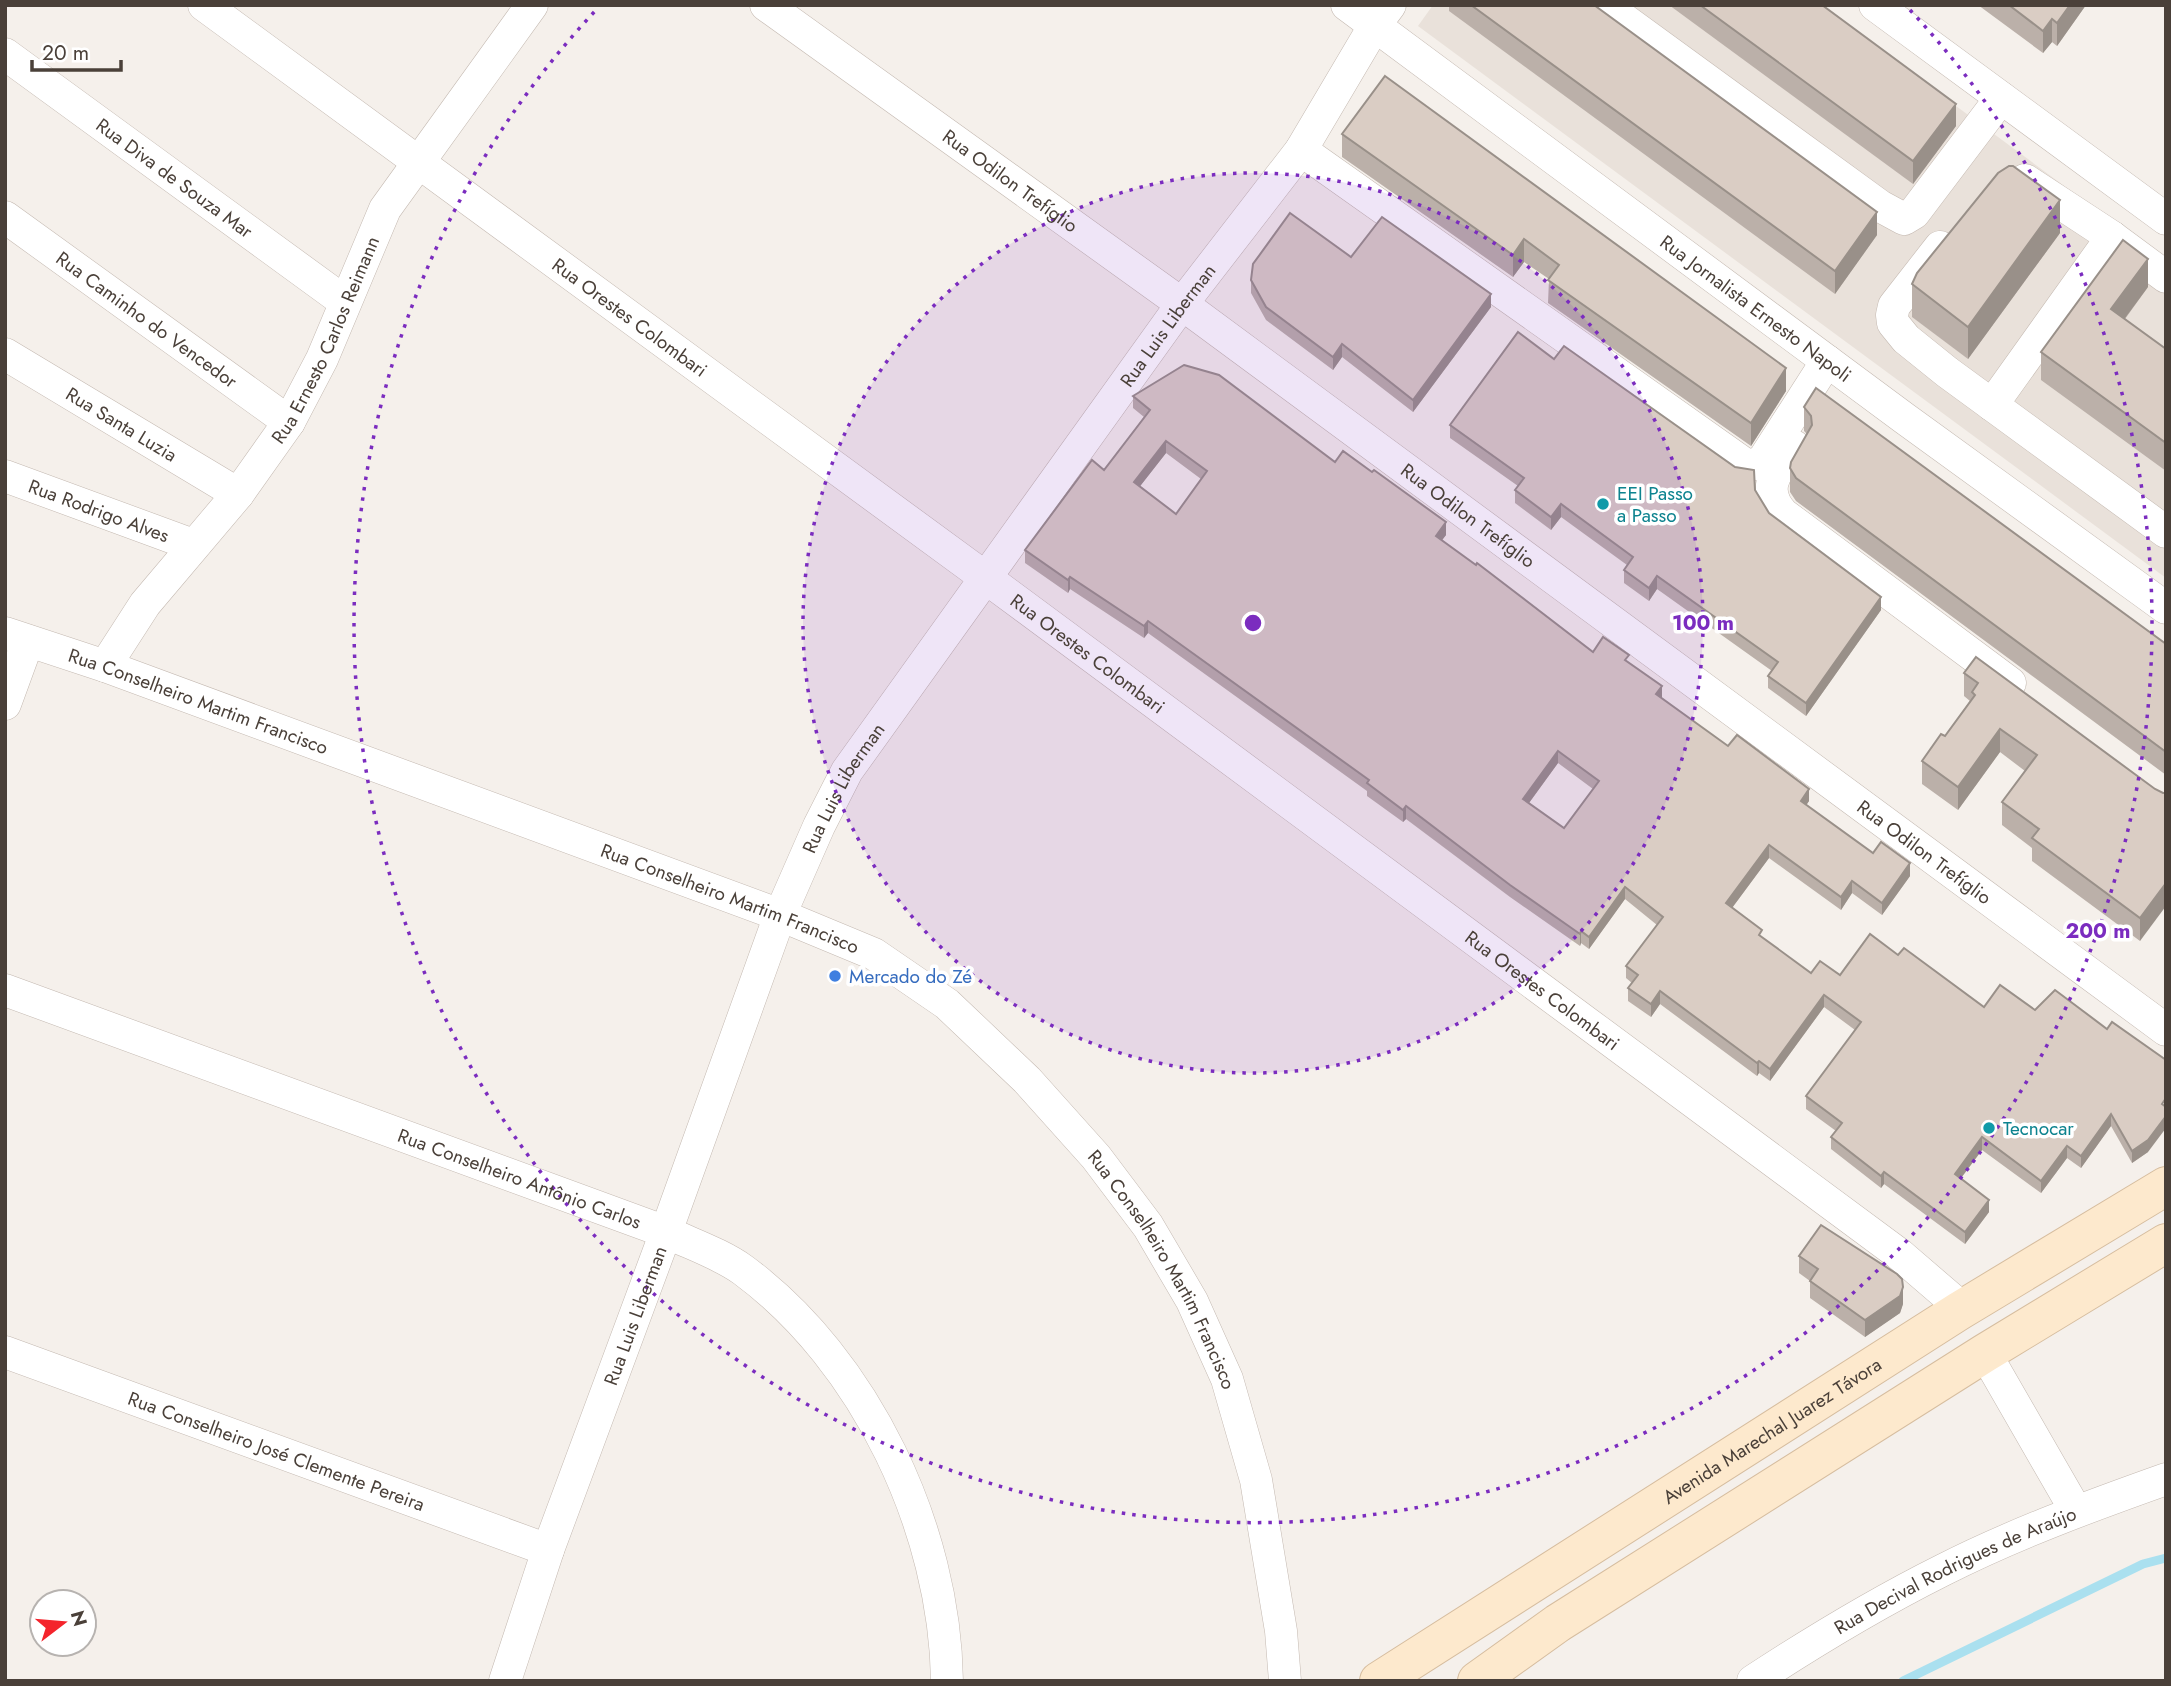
<svg xmlns="http://www.w3.org/2000/svg" width="2171" height="1686" viewBox="0 0 2171 1686" font-family="Jost,sans-serif">
<style>
.residential{fill:#e9e1da}
.lines{fill:none;stroke-linecap:round;stroke-linejoin:round}
.stream{stroke:#aae0ef;stroke-width:9}
.street-casing{stroke:#c4b9b1;stroke-width:33}
.secondary-casing{stroke:#d6bd9f;stroke-width:40}
.street{stroke:#fff;stroke-width:32}
.secondary{stroke:#fde9cd;stroke-width:38}
.wall{fill:#bbb0a9;fill-rule:evenodd}
.shaded-wall{fill:#999089}
.building{fill:#dacdc4;stroke:#999089;stroke-width:2;fill-rule:evenodd}
.ring{fill:none;stroke:#7b2cbf;stroke-width:3.5;stroke-dasharray:3.5 7}
.culture-dot{fill:#0f9aa8;stroke:#fff;stroke-width:2.5}
.shop-dot{fill:#3f7fe0;stroke:#fff;stroke-width:2.5}
.labels{text-anchor:middle;dominant-baseline:central;stroke-width:7;stroke-linejoin:round;paint-order:stroke}
.street-label{font-size:19px;fill:#4a4039;stroke:#fff}
.culture-label{font-size:19px;fill:#0d838f;stroke:#fff;text-anchor:start}
.shop-label{font-size:19px;fill:#366cbe;stroke:#fff;text-anchor:start}
.centre{fill:#7b2cbf;stroke:#fff;stroke-width:3.5}
.ring-label{font-size:21px;text-anchor:middle;font-weight:bold;fill:#7b2cbf;stroke:#fff;stroke-width:7;stroke-linejoin:round;paint-order:stroke}
</style>
<rect width="100%" height="100%" fill="#f5f0eb"/>
<!-- residential -->
<polygon class="residential" points="1433,5 1819,5 2166,261 2166,578 1418,26"/>
<g class="lines">
<!-- stream -->
<polyline class="stream" points="1903,1681 2143,1564 2166,1558"/>
<!-- street casing -->
<g class="street-casing">
<g id="street">
<path id="s1" d="M204 5 986 578 1587 1023 1899 1254 1963 1309"/>
<path id="s2" d="M766 5 1182 304 2166 1030"/>
<path id="s3" d="M1347 5 1904 418 2166 608"/>
<polyline points="1604,5 1880,206 1904,219 1914,213 2001,98"/>
<polyline points="1875,5 2166,219"/>
<path id="s4" d="M5 54 345 302"/>
<polyline points="1301,150 1746,465 1757,464 1764,459 1827,361"/>
<polyline points="2025,180 2112,237 2166,277"/>
<path id="s5" d="M5 217 289 422"/>
<polyline points="1940,247 1894,306 1892,315 1893,323 1906,339 1947,372 2166,532"/>
<path id="s6" d="M5 354 238 494"/>
<polyline points="1992,405 2112,237"/>
<path d="M1794 446C1778 470 1759 488 1783 514L2010 683"/>
<path id="s7" d="M5 476 193 545"/>
<path id="s8" d="M5 633 105 666 780 915 874 954 947 1004 1027 1080 1096 1157 1148 1226 1192 1301 1227 1379 1256 1480 1281 1631 1285 1681"/>
<path id="s9" d="M105 666 145 604 238 494 289 422 322 359 385 209 532 5"/>
<polyline points="5,704 28,641"/>
<path id="s10" d="M5 990 666 1232C691 1244 721 1254 743 1270 866 1361 945 1529 947 1681"/>
<path id="s11" d="M5 1352 548 1550"/>
<polyline points="1985,1353 2076,1511"/>
<path id="s12" d="M505 1681 548 1550 666 1232 780 915 819 826 847 771 1182 304 1301 150 1375 25 1390 5"/>
<path id="s13" d="M1753 1681C1814 1641 1877 1603 1943 1570 2014 1534 2090 1506 2166 1479"/>
</g>
</g>
<!-- secondary casing -->
<g class="secondary-casing">
<g id="secondary">
<path id="s14" d="M1379 1681 1959 1311 2166 1186"/>
<polyline points="1477,1681 1558,1623 1985,1353 2166,1243"/>
</g>
</g>
<!-- street -->
<use href="#street" class="street"/>
<!-- secondary -->
<use href="#secondary" class="secondary"/>
</g>
<!-- wall -->
<g class="wall">
<polygon points="1449,5 1594,5 1877,235 1835,294 1449,11"/>
<polygon points="1669,5 1822,5 1956,126 1913,184"/>
<polygon points="1978,5 2086,5 2057,46 2052,42 2043,53"/>
<polygon points="1342,134 1786,391 1751,446 1548,303 1549,279 1524,262 1513,277 1342,157"/>
<polygon points="2060,233 1968,359 1912,317 1912,284"/>
<polygon points="1351,257 1491,307 1413,412 1342,357 1333,370 1266,320 1251,293 1251,280"/>
<polygon points="2148,287 2125,319 2166,349 2166,471 2041,380 2041,352"/>
<polygon points="1554,359 1755,490 1769,513 1881,610 1806,716 1768,688 1768,676 1772,671 1657,589 1649,601 1624,583 1624,570 1627,565 1561,517 1551,530 1515,503 1515,490 1518,486 1450,438 1450,425"/>
<path d="M1133 396 1335 462 1446 535 1442 540 1593 652 1629 663 1662 698 1728 746 1809 801 1806 805 1873 853 1910 876 1882 915 1852 893 1841 910 1769 858 1732 908 1762 938 1811 973 1840 975 1898 955 1984 1007 2000 985 2148 1152 2132 1163 2111 1126 2081 1168 2067 1158 2041 1193 1982 1150 1961 1178 1989 1212 1965 1244 1884 1184 1881 1188 1831 1149V1137L1836 1131 1806 1109V1096L1855 1030 1824 1007 1770 1081 1759 1073 1757 1076 1660 1004 1651 1017 1628 1001V988L1632 983 1626 978V966L1657 925 1625 899 1589 949 1581 943 1580 946 1510 897 1406 819 1403 822 1367 796V791L1148 633 1144 638 1070 589 1068 593 1025 563V550L1104 470 1144 417 1133 408ZM1166 453 1201 479 1176 514 1140 486ZM1558 763 1593 789 1564 828 1529 803Z"/>
<polygon points="1804,407 2166,644 2166,775 1796,501 1790,492 1790,468 1807,434 1804,431"/>
<polygon points="1964,673 2155,789 2163,793 2140,941 2032,861 2032,848 2002,825 2002,802 2025,771 2000,752 1958,810 1922,784 1922,761 1945,736 1970,701 1964,696"/>
<polygon points="1799,1256 1903,1304 1900,1313 1865,1337 1810,1298 1810,1281 1799,1273"/>
</g>
<!-- shaded-wall -->
<g class="shaded-wall">
<polygon points="2070,5 2086,5 2057,46 2057,23"/>
<polygon points="2052,19 2052,42 2043,53 2043,31"/>
<polygon points="1956,104 1956,126 1913,184 1913,161"/>
<polygon points="2060,200 2060,233 1968,359 1968,327"/>
<polygon points="1877,212 1877,235 1835,294 1835,271"/>
<polygon points="1524,239 1524,262 1513,277 1513,255"/>
<polygon points="2148,259 2148,287 2111,337 2111,309"/>
<polygon points="1491,294 1491,307 1413,412 1413,400"/>
<polygon points="1342,344 1342,357 1333,370 1333,357"/>
<polygon points="1786,368 1786,391 1751,446 1751,423"/>
<polygon points="1166,441 1166,453 1134,494 1134,482"/>
<polygon points="1561,504 1561,517 1551,530 1551,517"/>
<polygon points="1446,522 1446,535 1436,548 1436,536"/>
<polygon points="1657,576 1657,589 1649,601 1649,588"/>
<polygon points="1070,577 1070,589 1068,593 1068,580"/>
<polygon points="1881,597 1881,610 1806,716 1806,703"/>
<polygon points="1148,621 1148,633 1144,638 1144,626"/>
<polygon points="1662,686 1662,699 1656,694"/>
<polygon points="2000,729 2000,752 1958,810 1958,787"/>
<polygon points="1558,751 1558,763 1523,811 1523,799"/>
<polygon points="1809,789 1809,801 1801,813 1801,801"/>
<polygon points="1406,806 1406,819 1403,822 1403,810"/>
<polygon points="1769,845 1769,858 1726,916 1726,903"/>
<polygon points="1910,863 1910,876 1882,915 1882,903"/>
<polygon points="1852,881 1852,893 1841,910 1841,897"/>
<polygon points="2166,883 2166,906 2140,941 2140,918"/>
<polygon points="1625,887 1625,899 1589,949 1589,937"/>
<polygon points="1581,931 1581,943 1580,946 1580,934"/>
<polygon points="1660,991 1660,1004 1651,1017 1651,1004"/>
<polygon points="1824,995 1824,1007 1770,1081 1770,1069"/>
<polygon points="1759,1061 1759,1073 1757,1076 1757,1063"/>
<polygon points="2111,1114 2111,1126 2081,1168 2081,1156"/>
<polygon points="2166,1116 2166,1128 2148,1152 2132,1163 2132,1151"/>
<polygon points="1982,1137 1982,1150 1955,1186 1955,1174"/>
<polygon points="2067,1146 2067,1158 2041,1193 2041,1181"/>
<polygon points="1884,1172 1884,1184 1881,1188 1881,1176"/>
<polygon points="1989,1200 1989,1212 1965,1244 1965,1232"/>
<polygon points="1903,1287 1903,1304 1900,1313 1865,1337 1865,1320"/>
</g>
<!-- building -->
<g class="building">
<polygon points="1471,5 1594,5 1877,212 1835,271"/>
<polygon points="1700,5 1822,5 1956,104 1913,161"/>
<polygon points="2009,5 2070,5 2057,23 2052,19 2043,31"/>
<polygon points="1385,76 1786,368 1751,423 1548,280 1559,265 1524,239 1513,255 1342,134"/>
<polygon points="2009,166 2013,166 2060,200 1968,327 1912,284 1917,273 1998,173"/>
<polygon points="1290,213 1351,257 1382,217 1491,294 1413,400 1342,344 1333,357 1266,307 1251,280 1253,264"/>
<polygon points="2123,240 2148,259 2111,309 2166,349 2166,443 2041,352"/>
<polygon points="1518,332 1554,359 1564,346 1735,467 1754,470 1755,490 1769,513 1881,597 1806,703 1768,676 1778,662 1657,576 1649,588 1624,570 1633,557 1561,504 1551,517 1515,490 1524,478 1450,425"/>
<path d="M1184 365 1219 375 1335 462 1343 451 1372 472 1374 470 1446 522 1436 536 1476 565 1477 563 1593 652 1603 637 1629 655 1625 660 1662 686 1656 694 1728 746 1737 735 1809 789 1801 801 1873 853 1881 842 1910 863 1882 903 1852 881 1841 897 1769 845 1726 903 1762 930 1759 935 1811 973 1820 961 1840 975 1870 934 1898 955 1904 948 1984 1007 2000 985 2035 1010 2055 990 2107 1029 2112 1022 2166 1060V1098L2162 1104 2166 1107V1116L2148 1140 2132 1151 2111 1114 2081 1156 2067 1146 2041 1181 1982 1137 1955 1174 1989 1200 1965 1232 1884 1172 1881 1176 1831 1137 1842 1123 1806 1096 1861 1022 1824 995 1770 1069 1759 1061 1757 1063 1660 991 1651 1004 1628 988 1638 975 1626 966 1663 917 1625 887 1589 937 1581 931 1580 934 1510 885 1406 806 1403 810 1367 783 1369 780 1148 621 1144 626 1070 577 1068 580 1025 550 1092 460 1104 470 1150 410 1133 396ZM1166 441 1207 471 1176 514 1134 482ZM1558 751 1599 781 1564 828 1523 799Z"/>
<polygon points="1816,388 2166,644 2166,752 1796,478 1790,468 1791,462 1812,425 1811,416 1804,407"/>
<polygon points="1976,657 2155,789 2163,793 2166,793 2166,883 2140,918 2032,838 2039,829 2002,802 2037,755 2000,729 1958,787 1922,761 1941,734 1945,736 1975,695 1972,692 1978,683 1964,673"/>
<polygon points="1821,1225 1897,1274 1902,1279 1903,1287 1900,1296 1865,1320 1810,1281 1818,1269 1799,1256"/>
</g>
<!-- distance rings -->
<circle cx="1253" cy="623" r="450" fill="#7b2cbf" fill-opacity=".12"/>
<g class="ring">
<circle cx="1253" cy="623" r="450"/>
<path d="M1910 10A899 899 0 1 1 596 10"/>
</g>
<!-- markers -->
<g class="culture-dot">
<circle cx="1603" cy="504" r="7"/>
<circle cx="1989" cy="1128" r="7"/>
</g>
<circle class="shop-dot" cx="835" cy="976" r="7"/>
<g class="labels">
<!-- street labels -->
<g class="street-label">
<text stroke="none"><textPath href="#s4" startOffset="210">Rua Diva de Souza Mar</textPath></text>
<text stroke="none"><textPath href="#s2" startOffset="301">Rua Odilon Trefíglio</textPath></text>
<text stroke="none"><textPath href="#s3" startOffset="509">Rua Jornalista Ernesto Napoli</textPath></text>
<text stroke="none"><textPath href="#s1" startOffset="528">Rua Orestes Colombari</textPath></text>
<text stroke="none"><textPath href="#s5" startOffset="175">Rua Caminho do Vencedor</textPath></text>
<text stroke="none"><textPath href="#s12" startOffset="1522">Rua Luis Liberman</textPath></text>
<text stroke="none"><textPath href="#s9" startOffset="396">Rua Ernesto Carlos Reimann</textPath></text>
<text stroke="none"><textPath href="#s6" startOffset="136">Rua Santa Luzia</textPath></text>
<text stroke="none"><textPath href="#s7" startOffset="100">Rua Rodrigo Alves</textPath></text>
<text stroke="none"><textPath href="#s2" startOffset="868">Rua Odilon Trefíglio</textPath></text>
<text stroke="none"><textPath href="#s1" startOffset="1096">Rua Orestes Colombari</textPath></text>
<text stroke="none"><textPath href="#s8" startOffset="205">Rua Conselheiro Martim Francisco</textPath></text>
<text stroke="none"><textPath href="#s12" startOffset="956">Rua Luis Liberman</textPath></text>
<text stroke="none"><textPath href="#s2" startOffset="1435">Rua Odilon Trefíglio</textPath></text>
<text stroke="none"><textPath href="#s8" startOffset="772">Rua Conselheiro Martim Francisco</textPath></text>
<text stroke="none"><textPath href="#s1" startOffset="1662">Rua Orestes Colombari</textPath></text>
<text stroke="none"><textPath href="#s10" startOffset="548">Rua Conselheiro Antônio Carlos</textPath></text>
<text stroke="none"><textPath href="#s8" startOffset="1360">Rua Conselheiro Martim Francisco</textPath></text>
<text stroke="none"><textPath href="#s12" startOffset="388">Rua Luis Liberman</textPath></text>
<text stroke="none"><textPath href="#s14" startOffset="466">Avenida Marechal Juarez Távora</textPath></text>
<text stroke="none"><textPath href="#s11" startOffset="289">Rua Conselheiro José Clemente Pereira</textPath></text>
<text stroke="none"><textPath href="#s13" startOffset="231">Rua Decival Rodrigues de Araújo</textPath></text>
</g>
<!-- culture labels -->
<g class="culture-label">
<text x="1617" y="493">EEI Passo<tspan x="1617" dy="22">a Passo</tspan></text>
<text x="2003" y="1128">Tecnocar</text>
</g>
<!-- shop labels -->
<g class="shop-label">
<text x="849" y="976">Mercado do Zé</text>
</g>
</g>
<circle cx="1253" cy="623" r="10" class="centre"/>
<g class="ring-label">
<text x="1703" y="630">100 m</text>
<text x="2098" y="938">200 m</text>
</g>
<!-- border -->
<rect width="2171" height="1686" fill="none" stroke="#4a4039" stroke-width="14"/>
<!-- north arrow -->
<g transform="translate(63 1623) rotate(74)"><circle r="33" fill="#ffffff" stroke="#b7b3b0" stroke-width="2"/>
<path d="M0-5L12 26L0 18L-12 26Z" fill="#f4242c"/>
<text y="-10" font-size="19" font-weight="bold" text-anchor="middle" fill="#4a4039">N</text>
</g>
<!-- scale -->
<path d="M32 60v10h89v-10" fill="none" stroke="#4a4039" stroke-width="3.5"/>
<text x="42" y="60" font-size="21" fill="#4a4039" stroke="#ffffff" stroke-width="5" paint-order="stroke">20 m</text>
</svg>
